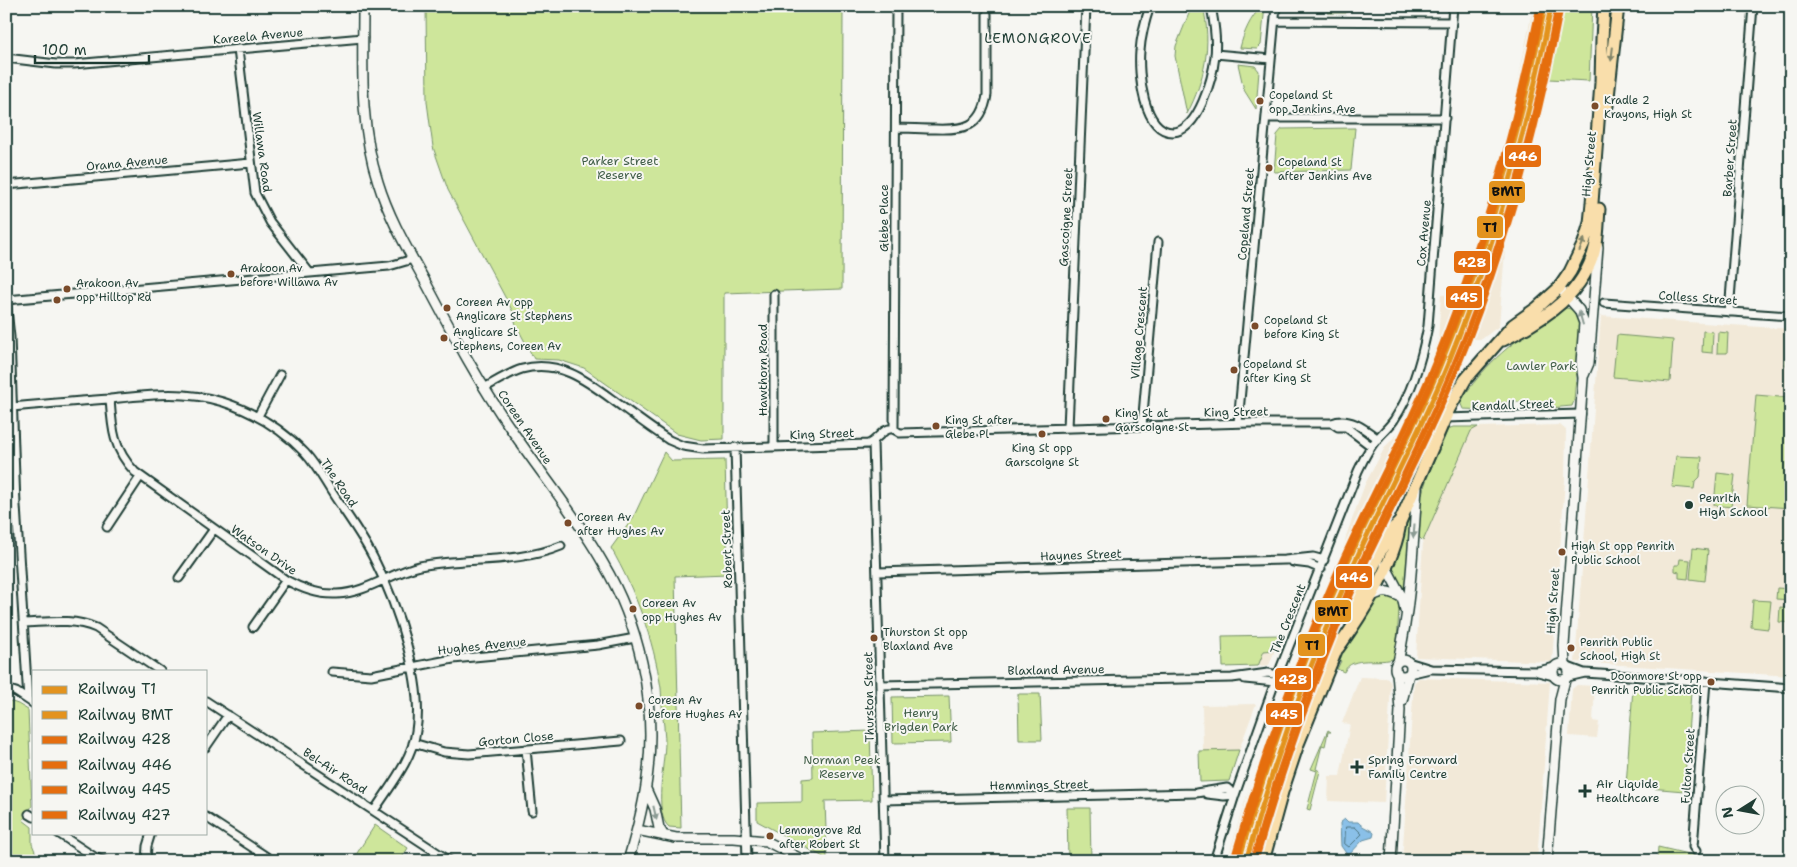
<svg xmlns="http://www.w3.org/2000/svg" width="1797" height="867" font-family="'Shantell Sans',sans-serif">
	<rect width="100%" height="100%" fill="#f6f6f2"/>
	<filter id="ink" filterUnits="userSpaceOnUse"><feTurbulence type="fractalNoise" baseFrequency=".02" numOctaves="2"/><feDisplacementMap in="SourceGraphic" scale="10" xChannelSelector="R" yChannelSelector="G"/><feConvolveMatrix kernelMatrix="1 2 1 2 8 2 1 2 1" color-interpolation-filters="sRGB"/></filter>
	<g filter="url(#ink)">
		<!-- built -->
		<path fill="#f2e9d8" d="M1533,6H1564L1549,79L1507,226L1499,326L1482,339H1467L1401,494L1351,596H1354L1327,652L1295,732L1273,798L1256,861H1227L1244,804L1286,687L1345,542L1346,536L1365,484L1385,447L1402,429L1438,341L1441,295L1458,294L1489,200L1511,118Z
			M1601,316L1791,329V676L1575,662Z
			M1560,425L1566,430L1565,480L1552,662L1416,657L1423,541L1471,431L1478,427Z
			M1264,650H1275L1269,665L1258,666Z
			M1360,677L1386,678L1389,680L1391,684L1384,803L1328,801L1329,776H1340L1350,724L1342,723Z
			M1419,678L1550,682L1537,861H1402L1414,683Z
			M1577,685L1595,686L1593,721L1599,722L1597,738L1569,736L1572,689Z
			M1256,704L1239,750L1203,751L1202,705Z"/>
		<!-- green -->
		<path fill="#cee69b" stroke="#769268" d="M426,6H843L842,289L724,293V439L701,440L677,434L584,368L559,360L534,359L516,325L513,312L448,190L433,147L427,102Z
			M1192,6H1203C1212,45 1205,79 1187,114L1175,56L1176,46Z
			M1262,6H1265L1261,45L1257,49L1240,48C1244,32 1250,18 1262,6Z
			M1328,6H1347L1346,13H1328Z
			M1564,6H1592L1589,81L1549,79Z
			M1238,64L1255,66L1259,71L1256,109L1244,90Z
			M1355,128L1351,170L1274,172L1277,135L1282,129Z
			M1566,308C1577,309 1579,318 1580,327L1574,401L1572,406L1550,408L1540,401L1496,403L1486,410L1463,409L1460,402C1483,367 1507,345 1543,323C1551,318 1558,312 1566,308Z
			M1703,331L1713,332L1712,353L1702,352Z
			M1718,332L1728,333L1727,353H1717Z
			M1787,333H1791V365H1785Z
			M1617,335L1673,340L1670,382L1613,377Z
			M1756,395L1791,398V508L1747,505Z
			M1453,427H1478L1471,431L1423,541L1419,537L1418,506L1427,478L1448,429Z
			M664,452L672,461L725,460L728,574L675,576L681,828L669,827C653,814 665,762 665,742C665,736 664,732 664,726C662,714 662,701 661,688C653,638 636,592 611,548L633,518Z
			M1676,456L1702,457L1700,477L1695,482L1694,489L1672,487Z
			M1717,473L1735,475L1731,507L1714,505Z
			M1410,516L1405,592L1403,593L1388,566Z
			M1693,548L1708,550L1705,581L1690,579Z
			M1680,559L1690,560L1688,579L1679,578V572L1675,571V565H1679Z
			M1777,588L1791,589V600L1776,599Z
			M1383,595L1393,597L1398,603L1399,608L1396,658C1379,665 1352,654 1344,672L1337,669L1341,661L1337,659C1344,645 1370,600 1383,595Z
			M1753,600L1771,601L1768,629L1751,627Z
			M1780,607L1791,608V623L1779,622Z
			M1282,635L1275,650L1264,651L1258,666L1223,667L1222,636Z
			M1633,688L1691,692L1684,791L1626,786Z
			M1018,694H1040L1042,740H1019Z
			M949,696L951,742L893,743L892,697Z
			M6,700L18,704L28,710L32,806L23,820L32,827V844L39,861H6Z
			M1328,730L1331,732H1328L1325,746L1322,745L1316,769L1320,771L1310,810L1307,809L1317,771L1311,769Z
			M870,731L872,800L825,801L827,859L757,821V803L802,802V779L813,778L812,733Z
			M1239,750L1229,781L1200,782L1199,751Z
			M1067,808H1090L1091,861H1068Z
			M375,825L408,848L400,861H352Z
			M1658,847L1718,861H1657Z"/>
		<!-- water -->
		<path fill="#8ac0e8" stroke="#5f8ca0" d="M1345,819L1348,822H1358C1363,828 1369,828 1374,833L1373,837L1363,840L1348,856L1341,846L1340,823Z"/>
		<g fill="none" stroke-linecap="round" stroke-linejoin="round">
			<!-- shore -->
			<path stroke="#4a717c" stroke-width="1" d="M1346,827H1355L1362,834L1349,847L1345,844Z"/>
			<!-- minor casing -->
			<g stroke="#1f3d34" stroke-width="11">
				<path id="minor" d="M1150,6C1145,21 1141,36 1140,51C1138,73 1143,132 1173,132C1199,131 1213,76 1215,56C1217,39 1214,22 1211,6
					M1275,21L1452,22
					M238,49L255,193L270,222L309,272
					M1215,54L1271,59
					M6,58L56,64H74L363,38
					M1266,118H1445
					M896,128C909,128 922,129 935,129C963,130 982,128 987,95V14
					M6,185L251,163
					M6,300L389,266L413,259
					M6,300L10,337L16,505L28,700
					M1604,303L1791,316
					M1729,312L1753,6
					M484,388C497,381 509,373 522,369C558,359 586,380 613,400C632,414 650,428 669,440L683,446L703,449L868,444C877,441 883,427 893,429C896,430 898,432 900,433L1249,423H1332C1349,416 1365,429 1378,439
					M110,399C112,428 113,449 135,472L286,580C302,589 318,595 337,594C367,593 392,572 420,566C467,557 517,564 561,546
					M12,407C45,404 78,401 110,399C148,395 185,390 223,402C254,412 282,429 305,453C317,466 325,482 335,497C349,518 364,538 375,561C397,604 424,683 416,731C412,760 390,786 374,811
					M258,416L280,375
					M1445,418L1581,414
					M1238,423L1276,6
					M1332,423L1338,427H1346L1371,446
					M1142,426L1158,242
					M1068,428L1086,6
					M894,429L896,6
					M873,442L885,861
					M735,447L747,861
					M774,447V294
					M107,527L140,477
					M1293,562L1309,564L1321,569
					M877,572L1285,560L1313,557L1324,560
					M179,578L214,529
					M24,623C49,622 73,618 96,628L160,671
					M253,627L286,580
					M1408,662L1431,669L1538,671L1555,667
					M1568,667L1584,673
					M332,672L371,675L453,659L598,645L635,638
					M1538,672L1554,676
					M1409,674L1430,669
					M1568,677L1585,673L1614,675L1791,688
					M1245,679L1275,682
					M880,685L1232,678L1268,673L1278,675
					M6,689L16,692L34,704
					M206,701L450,861
					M413,743L444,752L469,754L621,741
					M206,747L228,715
					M526,749L532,811
					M1207,794L1224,796L1235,795
					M883,800L1196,793L1227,788L1235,795
					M29,814L34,817
					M206,817L273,861
					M58,833L96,858L104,861
					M1696,851L1693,847L1706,681
					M146,861L147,846L151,833
					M1214,861L1235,795L1275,682L1358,471C1362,463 1366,454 1371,447C1377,437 1387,430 1394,420C1412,393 1422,358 1428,326L1453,6"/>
			</g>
			<!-- tertiary casing -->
			<g stroke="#1f3d34" stroke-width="12">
				<path id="tertiary" d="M363,6C363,65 359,125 378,182C389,218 408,250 426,283C453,334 480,385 513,432C543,476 577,517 603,563C639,624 656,699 648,770C645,801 637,831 628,861
					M1564,293L1579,310L1584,323L1581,363L1583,378L1564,646L1565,665
					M1584,375L1589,363L1598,247
					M1553 672a8 8 0 1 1 16 0a8 8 0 1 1-16 0Z
					M646,789L655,809L659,828L664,836
					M637,830L676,838H734L766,841L805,861
					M1547,861L1560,699L1565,680"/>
			</g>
			<!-- secondary casing -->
			<g stroke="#1f3d34" stroke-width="12">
				<path id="secondary" d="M1385,565L1402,597L1405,610
					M1370,597C1384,590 1387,590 1401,597
					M1395 668a8 8 0 1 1 16 0a8 8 0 1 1-16 0Z
					M1398,662C1411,605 1413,546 1417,488
					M1402,701L1409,674
					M1391,861L1400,710L1397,672"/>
			</g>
			<!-- trunk casing -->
			<g stroke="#1f3d34" stroke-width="15">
				<path id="trunk" d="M1607,106L1618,6
					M1503,340C1545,319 1586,293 1596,244C1598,233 1598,221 1599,209
					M1349,619L1390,531L1400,522
					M1338,648C1361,616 1396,561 1400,522L1449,409L1465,380L1513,325L1537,308L1559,288L1570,272L1584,243L1590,223L1592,203L1601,83L1602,39L1604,6
					M1263,861L1282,792L1298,744L1340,641"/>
			</g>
			<!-- minor -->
			<use href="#minor" stroke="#f6f6f2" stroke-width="7"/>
			<!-- tertiary -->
			<use href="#tertiary" stroke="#f6f6f2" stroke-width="9"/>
			<!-- secondary -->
			<use href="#secondary" stroke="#f6f6f2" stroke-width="9"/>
			<!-- trunk -->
			<use href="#trunk" stroke="#f9deab" stroke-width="11"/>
			<!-- rail-1 casing -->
			<g stroke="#f6f6f2" stroke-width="9">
				<path id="rail-1" d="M1239,861C1266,765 1298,672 1339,581C1371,509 1410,439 1440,366C1488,250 1521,129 1545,6"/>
			</g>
			<!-- rail-2 casing -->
			<g stroke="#f6f6f2" stroke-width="9">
				<path id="rail-2" d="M1246,861C1272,767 1305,675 1344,586C1376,512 1416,441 1447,366C1494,250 1527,130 1551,7"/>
			</g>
			<!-- rail-3 casing -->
			<g stroke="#f6f6f2" stroke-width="9">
				<path id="rail-3" d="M1233,859C1260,764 1293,671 1333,580C1365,506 1405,436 1435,361C1482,246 1515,128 1539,6"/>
			</g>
			<!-- rail-4 casing -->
			<g stroke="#f6f6f2" stroke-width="9">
				<path id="rail-4" d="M1252,861C1278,767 1311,675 1350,586C1383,514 1421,444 1451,371C1500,255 1533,132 1557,8"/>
			</g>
			<!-- rail-5 casing -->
			<g stroke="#f6f6f2" stroke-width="9">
				<path id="rail-5" d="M1237,859C1265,763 1298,668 1339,576C1372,504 1411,434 1440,361C1486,246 1519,128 1543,6"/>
			</g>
			<!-- rail-6 casing -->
			<g stroke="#f6f6f2" stroke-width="9">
				<path id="rail-6" d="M1256,861C1283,767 1316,675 1355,586C1388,514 1426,445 1456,372C1505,255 1537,132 1561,8"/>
			</g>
			<!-- rail-1 -->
			<use href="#rail-1" stroke="#e3931e" stroke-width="5"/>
			<!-- rail-2 -->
			<use href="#rail-2" stroke="#e3931e" stroke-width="5"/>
			<!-- rail-3 -->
			<use href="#rail-3" stroke="#e56e0f" stroke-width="5"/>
			<!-- rail-4 -->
			<use href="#rail-4" stroke="#e56e0f" stroke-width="5"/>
			<!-- rail-5 -->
			<use href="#rail-5" stroke="#e56e0f" stroke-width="5"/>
			<!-- rail-6 -->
			<use href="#rail-6" stroke="#e56e0f" stroke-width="5"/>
		</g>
		<!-- one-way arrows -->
		<defs><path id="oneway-solid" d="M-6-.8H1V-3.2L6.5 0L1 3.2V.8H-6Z" transform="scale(1.25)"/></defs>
		<g fill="#81856a">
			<use href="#oneway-solid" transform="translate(1612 54) rotate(97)"/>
			<use href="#oneway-solid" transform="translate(1582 245) rotate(-68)"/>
		</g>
		<g fill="#8a9a93">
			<use href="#oneway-solid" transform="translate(1581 318) rotate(-106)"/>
			<use href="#oneway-solid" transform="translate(1414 531) rotate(94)"/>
			<use href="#oneway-solid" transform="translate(655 813) rotate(77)"/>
		</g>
	</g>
	<!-- markers -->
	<g fill="#7a4b2a" stroke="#f6f6f2" stroke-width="2">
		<circle cx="1260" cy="101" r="4.5"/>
		<circle cx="1595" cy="106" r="4.5"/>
		<circle cx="1269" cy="168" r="4.5"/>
		<circle cx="231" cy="274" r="4.5"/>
		<circle cx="67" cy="289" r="4.5"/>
		<circle cx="57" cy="300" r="4.5"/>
		<circle cx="447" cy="308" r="4.5"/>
		<circle cx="1255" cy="326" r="4.5"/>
		<circle cx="444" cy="338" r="4.5"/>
		<circle cx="1234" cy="370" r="4.5"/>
		<circle cx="1106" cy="419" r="4.5"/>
		<circle cx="936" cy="426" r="4.5"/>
		<circle cx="1042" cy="434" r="4.5"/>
		<circle cx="568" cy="523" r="4.5"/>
		<circle cx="1562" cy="552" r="4.5"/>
		<circle cx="633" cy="609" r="4.5"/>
		<circle cx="874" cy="638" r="4.5"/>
		<circle cx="1571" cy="648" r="4.5"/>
		<circle cx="1711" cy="682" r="4.5"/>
		<circle cx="639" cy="706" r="4.5"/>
		<circle cx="770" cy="836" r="4.5"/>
	</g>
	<g fill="#1f3d34" stroke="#f6f6f2" stroke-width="2">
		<circle cx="1689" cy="505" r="5"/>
		<path d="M1354.5 759.5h5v5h5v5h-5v5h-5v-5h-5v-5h5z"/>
		<path d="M1582.5 783.5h5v5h5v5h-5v5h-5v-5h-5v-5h5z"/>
	</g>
	<g text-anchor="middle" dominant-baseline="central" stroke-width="4" stroke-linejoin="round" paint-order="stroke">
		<!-- bus labels -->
		<g font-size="11" fill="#1f3d34" stroke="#f6f6f2" text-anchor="start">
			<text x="1269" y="95">Copeland St<tspan x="1269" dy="14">opp Jenkins Ave</tspan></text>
			<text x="1604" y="100">Kradle 2<tspan x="1604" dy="14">Krayons, High St</tspan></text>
			<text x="1278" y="162">Copeland St<tspan x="1278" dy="14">after Jenkins Ave</tspan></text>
			<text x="240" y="268">Arakoon Av<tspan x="240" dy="14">before Willawa Av</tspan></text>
			<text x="76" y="283">Arakoon Av<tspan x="76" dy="14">opp Hilltop Rd</tspan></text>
			<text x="456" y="302">Coreen Av opp<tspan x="456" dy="14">Anglicare St Stephens</tspan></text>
			<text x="1264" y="320">Copeland St<tspan x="1264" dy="14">before King St</tspan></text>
			<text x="453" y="332">Anglicare St<tspan x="453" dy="14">Stephens, Coreen Av</tspan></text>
			<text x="1243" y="364">Copeland St<tspan x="1243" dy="14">after King St</tspan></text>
			<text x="1115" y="413">King St at<tspan x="1115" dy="14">Garscoigne St</tspan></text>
			<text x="945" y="420">King St after<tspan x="945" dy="14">Glebe Pl</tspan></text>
			<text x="1042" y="448" text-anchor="middle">King St opp<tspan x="1042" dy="14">Garscoigne St</tspan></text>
			<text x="577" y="517">Coreen Av<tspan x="577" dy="14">after Hughes Av</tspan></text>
			<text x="1571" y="546">High St opp Penrith<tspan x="1571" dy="14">Public School</tspan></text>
			<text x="642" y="603">Coreen Av<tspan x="642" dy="14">opp Hughes Av</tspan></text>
			<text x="883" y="632">Thurston St opp<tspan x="883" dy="14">Blaxland Ave</tspan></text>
			<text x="1580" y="642">Penrith Public<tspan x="1580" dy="14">School, High St</tspan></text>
			<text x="1702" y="676" text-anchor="end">Doonmore St opp<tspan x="1702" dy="14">Penrith Public School</tspan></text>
			<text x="648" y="700">Coreen Av<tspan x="648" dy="14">before Hughes Av</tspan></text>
			<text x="779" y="830">Lemongrove Rd<tspan x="779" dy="14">after Robert St</tspan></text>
		</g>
		<!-- street labels -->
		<g font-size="12" fill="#1f3d34" stroke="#f6f6f2">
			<text transform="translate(258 36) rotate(-5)">Kareela Avenue</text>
			<text transform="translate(262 152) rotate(82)">Willawa Road</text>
			<text transform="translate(1730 158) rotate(-86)">Barber Street</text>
			<text transform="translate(127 163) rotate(-5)">Orana Avenue</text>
			<text transform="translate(1589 164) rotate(-85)">High Street</text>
			<text transform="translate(1246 214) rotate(-85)">Copeland Street</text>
			<text transform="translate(1066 217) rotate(-87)">Gascoigne Street</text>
			<text transform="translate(884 218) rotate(-90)">Glebe Place</text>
			<text transform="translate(1424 233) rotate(-85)">Cox Avenue</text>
			<text transform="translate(1698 298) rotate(4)">Colless Street</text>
			<text transform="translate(1139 333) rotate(-85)">Village Crescent</text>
			<text transform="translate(763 370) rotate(-90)">Hawthorn Road</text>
			<text transform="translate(1513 405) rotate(-2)">Kendall Street</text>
			<text transform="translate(1236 412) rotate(-1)">King Street</text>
			<text transform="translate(525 427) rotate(56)">Coreen Avenue</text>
			<text transform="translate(822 434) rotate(-2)">King Street</text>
			<text transform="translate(339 483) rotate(56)">The Road</text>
			<text transform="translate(727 549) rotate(-92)">Robert Street</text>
			<text transform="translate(264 550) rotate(35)">Watson Drive</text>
			<text transform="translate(1081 555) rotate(-2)">Haynes Street</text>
			<text transform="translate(1553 601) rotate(-86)">High Street</text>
			<text transform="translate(1288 619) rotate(-68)">The Crescent</text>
			<text transform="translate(482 646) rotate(-6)">Hughes Avenue</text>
			<text transform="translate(1056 670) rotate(-1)">Blaxland Avenue</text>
			<text transform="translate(869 697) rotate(-91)">Thurston Street</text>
			<text transform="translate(516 739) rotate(-5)">Gorton Close</text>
			<text transform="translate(1688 766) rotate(-86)">Fulton Street</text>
			<text transform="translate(335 771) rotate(33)">Bel-Air Road</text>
			<text transform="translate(1039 785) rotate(-1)">Hemmings Street</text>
		</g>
		<!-- park labels -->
		<g font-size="12" fill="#425f49" stroke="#f6f6f2">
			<text x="620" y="161">Parker Street<tspan x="620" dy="14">Reserve</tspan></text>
			<text x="1541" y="366">Lawler Park</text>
			<text x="921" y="713">Henry<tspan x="921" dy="14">Brigden Park</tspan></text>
			<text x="842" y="760">Norman Peek<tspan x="842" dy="14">Reserve</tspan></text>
		</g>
		<!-- poi labels -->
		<g font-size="12" fill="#1f3d34" stroke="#f6f6f2" text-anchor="start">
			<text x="1699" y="498">Penrith<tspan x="1699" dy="14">High School</tspan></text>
			<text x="1368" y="760">Spring Forward<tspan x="1368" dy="14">Family Centre</tspan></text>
			<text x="1596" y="784">Air Liquide<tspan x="1596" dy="14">Healthcare</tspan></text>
		</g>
		<!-- neighbourhood labels -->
		<g font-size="14" letter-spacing="1" fill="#1f3d34" stroke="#f6f6f2">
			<text x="1038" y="38">LEMONGROVE</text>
		</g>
	</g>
	<g stroke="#f6f6f2" stroke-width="2">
		<rect x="1504" y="144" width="38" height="24" rx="5" fill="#e56e0f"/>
		<rect x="1488" y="180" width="38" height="24" rx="5" fill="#e3931e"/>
		<rect x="1476" y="215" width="28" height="24" rx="5" fill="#e3931e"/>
		<rect x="1453" y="250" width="38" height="24" rx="5" fill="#e56e0f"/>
		<rect x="1445" y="285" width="38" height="24" rx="5" fill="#e56e0f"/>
		<rect x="1335" y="565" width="38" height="24" rx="5" fill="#e56e0f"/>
		<rect x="1314" y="599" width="38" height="24" rx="5" fill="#e3931e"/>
		<rect x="1297" y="633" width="29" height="24" rx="5" fill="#e3931e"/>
		<rect x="1274" y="667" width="38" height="24" rx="5" fill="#e56e0f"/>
		<rect x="1265" y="702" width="38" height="24" rx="5" fill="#e56e0f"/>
	</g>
	<g font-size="14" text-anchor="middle" font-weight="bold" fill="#fff">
		<text x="1523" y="161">446</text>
		<text x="1472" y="267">428</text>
		<text x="1464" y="302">445</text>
		<text x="1354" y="582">446</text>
		<text x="1293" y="684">428</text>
		<text x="1284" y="719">445</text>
	</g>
	<g font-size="14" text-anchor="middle" font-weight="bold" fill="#111">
		<text x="1507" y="196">BMT</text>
		<text x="1490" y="232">T1</text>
		<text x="1333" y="616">BMT</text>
		<text x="1312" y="650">T1</text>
	</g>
	<!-- margin -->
	<rect width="1797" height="867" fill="none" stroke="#f6f6f2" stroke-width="25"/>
	<rect x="12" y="12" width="1772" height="842" fill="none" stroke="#1f3d34" stroke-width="2" filter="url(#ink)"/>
	<!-- legend -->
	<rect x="32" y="670" width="175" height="165" fill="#f6f6f2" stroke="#a0aca6"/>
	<rect x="42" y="686" width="25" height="8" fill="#e3931e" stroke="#a0aca6"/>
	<text x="78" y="694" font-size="15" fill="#1f3d34">Railway T1</text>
	<rect x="42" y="711" width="25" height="8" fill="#e3931e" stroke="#a0aca6"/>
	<text x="78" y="720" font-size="15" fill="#1f3d34">Railway BMT</text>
	<rect x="42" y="736" width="25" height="8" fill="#e56e0f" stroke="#a0aca6"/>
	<text x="78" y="744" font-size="15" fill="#1f3d34">Railway 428</text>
	<rect x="42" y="761" width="25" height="8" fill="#e56e0f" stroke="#a0aca6"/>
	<text x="78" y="770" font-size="15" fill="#1f3d34">Railway 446</text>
	<rect x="42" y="786" width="25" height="8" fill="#e56e0f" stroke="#a0aca6"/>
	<text x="78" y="794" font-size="15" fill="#1f3d34">Railway 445</text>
	<rect x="42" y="811" width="25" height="8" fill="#e56e0f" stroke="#a0aca6"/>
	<text x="78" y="820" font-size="15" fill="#1f3d34">Railway 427</text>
	<!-- north arrow -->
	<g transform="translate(1740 810) rotate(259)"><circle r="24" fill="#f6f6f2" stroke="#a0aca6"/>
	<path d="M0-4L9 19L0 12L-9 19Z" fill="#1f3d34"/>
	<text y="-8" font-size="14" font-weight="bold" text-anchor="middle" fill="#1f3d34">N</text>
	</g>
	<!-- scale -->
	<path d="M35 55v8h114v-8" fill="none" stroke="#1f3d34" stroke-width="2.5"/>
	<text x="42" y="55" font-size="15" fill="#1f3d34" stroke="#f6f6f2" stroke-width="4" paint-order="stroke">100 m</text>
</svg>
